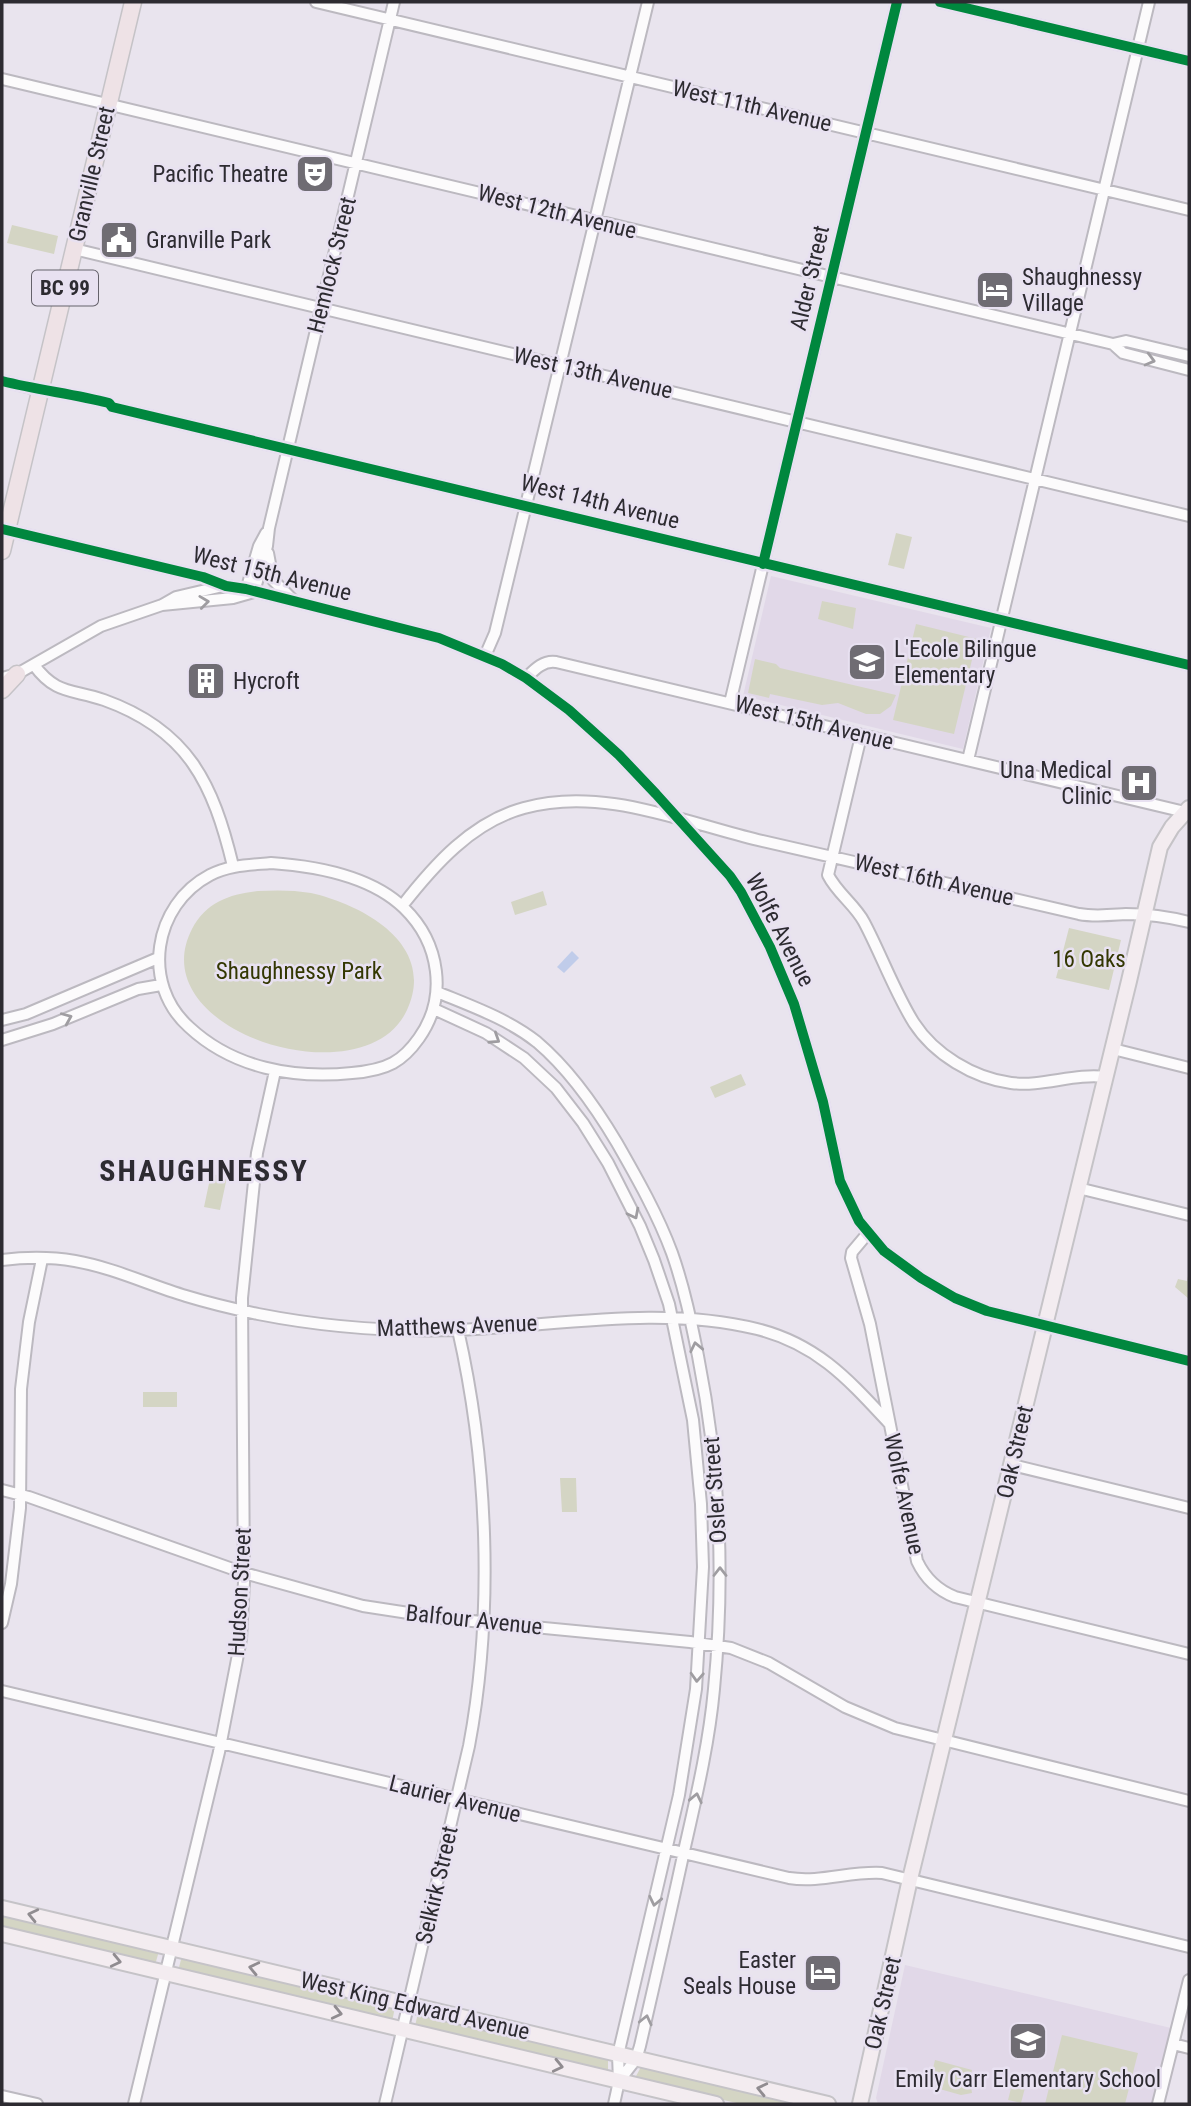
<svg xmlns="http://www.w3.org/2000/svg" width="1191" height="2106" font-family="'Roboto Condensed',sans-serif">
	<rect width="100%" height="100%" fill="#e9e4ee"/>
	<!-- education -->
	<path fill="#e1d8e8" d="M771,576L991,628L963,749L743,696Z
		M905,1965L1171,2028L1153,2104H878L876,2098Z"/>
	<!-- green -->
	<path fill="#d4d5c4" d="M12,225L58,236L54,254L7,243Z
		M896,533L912,537L904,569L888,565Z
		M822,601L856,608L853,629L818,619Z
		M916,624L977,639L954,734L893,720Z
		M755,659L776,664L780,668L896,695L891,706L880,714H866L838,703L822,705L770,694L769,698L748,693Z
		M258,891C276,890 294,890 311,893C364,905 437,945 407,1010C366,1101 139,1032 192,929C206,902 230,894 258,891Z
		M543,891L547,905L515,915L511,902Z
		M1069,928L1121,940L1109,990L1056,978Z
		M741,1074L746,1085L715,1098L710,1087Z
		M211,1174L227,1177L220,1210L204,1207Z
		M1189,1271V1299L1175,1287L1178,1279L1187,1281Z
		M143,1392H177V1407H143Z
		M560,1478H576L577,1512H562Z
		M2,1913L159,1951L155,1965L2,1929Z
		M182,1956L395,2007L392,2022L178,1971Z
		M418,2013L608,2057V2073L415,2026Z
		M1062,2035L1138,2053L1125,2104H1045Z
		M935,2060L972,2070L970,2080L972,2093L961,2095L936,2088L932,2073Z
		M642,2065L806,2104H741L640,2081L635,2078Z
		M1013,2080L1026,2084L1021,2103L1008,2100Z"/>
	<!-- water -->
	<path fill="#c0ccea" d="M572,951L579,958L564,973L557,967Z"/>
	<g fill="none" stroke-linecap="round" stroke-linejoin="round">
		<!-- minor casing -->
		<g stroke="#bcb9c0" stroke-width="14">
			<path id="minor" d="M316,2L1189,210
				M940,2L1189,61
				M2,79L1113,344L1126,341L1189,356
				M74,249L1189,516
				M1113,344L1123,353L1189,370
				M2,381L40,390
				M112,407L1189,665
				M2,529L203,577L226,586L246,589L439,638L502,664L526,678L569,710L619,755L656,794L730,876L741,892L770,947L794,1004L823,1102L840,1181L859,1221L884,1251L921,1278L955,1298L987,1311L1189,1361
				M268,553L273,580L294,601
				M254,592L267,546L269,528L394,2
				M245,594L259,546L266,533
				M162,605L233,598L254,592
				M485,656L495,633L648,2
				M34,665C56,695 72,689 104,700C188,730 213,783 233,866
				M2,678L17,674L101,626L162,605L176,597L223,586
				M526,678C534,670 543,660 556,662L1189,813
				M730,703L897,2
				M861,736L828,875C837,893 855,905 864,922C881,954 895,993 914,1023C934,1054 973,1078 1011,1083C1043,1087 1074,1073 1106,1077
				M968,760L1149,2
				M271,863C315,866 371,876 404,908C440,943 448,997 419,1038C412,1048 404,1057 393,1063C382,1069 364,1072 352,1073C293,1079 233,1068 189,1027C141,984 153,905 210,875C229,865 250,865 271,863Z
				M402,906C434,865 472,822 524,808C601,786 683,822 758,840C865,864 971,890 1079,914C1095,917 1110,915 1126,914C1147,914 1169,917 1189,922
				M437,992C471,1006 508,1019 537,1042C570,1070 595,1106 617,1143C637,1178 658,1215 672,1253C684,1287 691,1321 698,1356C720,1466 725,1577 714,1689C709,1744 696,1798 684,1851C670,1916 655,1981 640,2046L636,2059L619,2081
				M434,1009L486,1033L524,1058L556,1088L583,1123L608,1163L640,1226L654,1260L669,1304L693,1420L701,1504L703,1567L696,1689L679,1795L618,2055L619,2081L614,2104
				M2,1020L26,1014L158,958
				M2,1040L53,1024L138,989L161,985
				M1113,1049L1189,1068
				M1078,1188L1189,1215
				M868,1233L852,1252L851,1258L870,1324L917,1561C925,1578 937,1590 955,1597L1189,1654
				M2,1260C26,1257 52,1257 75,1261C114,1268 149,1285 186,1296C209,1303 234,1309 258,1314C324,1327 390,1332 457,1330C556,1326 660,1305 757,1329C817,1344 848,1379 888,1422
				M1012,1465L1189,1508
				M2,1490L29,1497L244,1573L363,1606L441,1618L690,1642L731,1648L769,1663L845,1707L895,1728L1189,1801
				M2,1623L11,1584L20,1508L21,1389L29,1322L42,1259
				M2,1691L789,1878C821,1883 850,1871 882,1873L1189,1947
				M1173,2044L1189,2048
				M2,2096L37,2104
				M134,2104L219,1752L241,1639L244,1582L242,1298L257,1153L275,1071
				M385,2104L469,1746C494,1613 488,1462 458,1330
				M1158,2104L1189,1980"/>
		</g>
		<!-- major casing -->
		<g stroke="#c5c3c7" stroke-width="18">
			<path id="major" d="M2,1908L828,2104
				M2,1934L716,2104
				M860,2104L910,1879L1129,981L1160,847L1172,827L1189,808"/>
		</g>
		<!-- highway casing -->
		<g stroke="#c5c3c7" stroke-width="19">
			<path id="highway" d="M2,551L133,2
				M2,690L17,674"/>
		</g>
		<!-- minor -->
		<use href="#minor" stroke="#fcfbfc" stroke-width="10"/>
		<!-- major -->
		<use href="#major" stroke="#f3ecf0" stroke-width="14"/>
		<!-- highway -->
		<use href="#highway" stroke="#eee2e6" stroke-width="16"/>
		<!-- cycleway casing -->
		<g stroke="#e8e1f1" stroke-width="15">
			<path id="cycleway" d="M940,2L1189,61
				M2,381C38,390 73,394 109,403L112,407L1189,665
				M2,529L203,577L226,586L246,589L439,638L502,664L526,678L569,710L619,755L656,794L730,876L741,892L770,947L794,1004L823,1102L840,1181L859,1221L884,1251L921,1278L955,1298L987,1311L1189,1361
				M763,564L897,2"/>
		</g>
		<!-- cycleway -->
		<use href="#cycleway" stroke="#00873e" stroke-width="10"/>
	</g>
	<!-- one-way arrows -->
	<defs><path id="oneway-chevron" d="M-2-3.5L2.5 0L-2 3.5" fill="none" stroke-width="1.6" stroke-linecap="round" stroke-linejoin="round" transform="scale(1.75)"/></defs>
	<g stroke="#9f9da1">
		<use href="#oneway-chevron" transform="translate(1150 360) rotate(15)"/>
		<use href="#oneway-chevron" transform="translate(204 602) rotate(-7)"/>
		<use href="#oneway-chevron" transform="translate(67 1018) rotate(-23)"/>
		<use href="#oneway-chevron" transform="translate(495 1039) rotate(33)"/>
		<use href="#oneway-chevron" transform="translate(634 1214) rotate(63)"/>
		<use href="#oneway-chevron" transform="translate(696 1347) rotate(-102)"/>
		<use href="#oneway-chevron" transform="translate(720 1572) rotate(-90)"/>
		<use href="#oneway-chevron" transform="translate(697 1677) rotate(93)"/>
		<use href="#oneway-chevron" transform="translate(696 1798) rotate(-78)"/>
		<use href="#oneway-chevron" transform="translate(655 1901) rotate(102)"/>
		<use href="#oneway-chevron" transform="translate(646 2020) rotate(-77)"/>
	</g>
	<g stroke="#908c90">
		<use href="#oneway-chevron" transform="translate(33 1915) rotate(-167)"/>
		<use href="#oneway-chevron" transform="translate(116 1961) rotate(13)"/>
		<use href="#oneway-chevron" transform="translate(254 1968) rotate(-167)"/>
		<use href="#oneway-chevron" transform="translate(337 2013) rotate(13)"/>
		<use href="#oneway-chevron" transform="translate(558 2066) rotate(13)"/>
		<use href="#oneway-chevron" transform="translate(762 2089) rotate(-167)"/>
	</g>
	<!-- icons -->
	<defs>
		<g id="theatre-square" transform="scale(2.0125)"><rect x="-9" y="-9" width="18" height="18" rx="4" fill="#6f6c73" stroke="#e8e1f1"/><path d="M-5-5.5Q0-4 5-5.5V0Q5 5 0 6Q-5 5-5 0ZM-3.3-2.5H-1v1.5H-3.3ZM1-2.5H3.3v1.5H1ZM-2.8 1Q0 5.5 2.8 1Z" fill="#fff"/></g>
		<g id="civic-square" transform="scale(2.0125)"><rect x="-9" y="-9" width="18" height="18" rx="4" fill="#6f6c73" stroke="#e8e1f1"/><path d="M-.6-6.5H3V-4.5H.6V-3L4-1V1h2V6H-6V1h2V-1L-.6-3ZM-1.2 2.5V6h2.4V2.5Z" fill="#fff"/></g>
		<g id="hotel-square" transform="scale(2.0125)"><rect x="-9" y="-9" width="18" height="18" rx="4" fill="#6f6c73" stroke="#e8e1f1"/><path d="M-6-4.5h1.5V1H6V5H4.5V3h-9V5H-6ZM-4 0a1.8 1.8 0 1 1 3.6 0ZM.5 0V-2.5h3Q6-2.5 6 0Z" fill="#fff"/></g>
		<g id="school-square" transform="scale(2.0125)"><rect x="-9" y="-9" width="18" height="18" rx="4" fill="#6f6c73" stroke="#e8e1f1"/><path d="M0-5L7-2L0 1L-7-2ZM-4 1L0 2.5L4 1V4Q0 6-4 4Z" fill="#fff"/></g>
		<g id="building-square" transform="scale(2.0125)"><rect x="-9" y="-9" width="18" height="18" rx="4" fill="#6f6c73" stroke="#e8e1f1"/><path d="M-4-6H4V6H1V3H-1V6H-4ZM-2.5-4.3h1.7v1.8h-1.7ZM.8-4.3h1.7v1.8H.8ZM-2.5-1h1.7V.8h-1.7ZM.8-1h1.7V.8H.8Z" fill="#fff"/></g>
		<g id="hospital-square" transform="scale(2.0125)"><rect x="-9" y="-9" width="18" height="18" rx="4" fill="#6f6c73" stroke="#e8e1f1"/><path d="M-5-5h3v3.5h4V-5h3V5h-3V1.5h-4V5h-3Z" fill="#fff"/></g>
	</defs>
	<g fill-rule="evenodd">
		<use href="#theatre-square" x="315" y="174"/>
		<use href="#civic-square" x="119" y="240"/>
		<use href="#hotel-square" x="995" y="290"/>
		<use href="#school-square" x="867" y="662"/>
		<use href="#building-square" x="206" y="681"/>
		<use href="#hospital-square" x="1139" y="783"/>
		<use href="#hotel-square" x="823" y="1973"/>
		<use href="#school-square" x="1028" y="2041"/>
	</g>
	<g text-anchor="middle" dominant-baseline="central" stroke-width="5" stroke-linejoin="round" paint-order="stroke">
		<!-- shield labels -->
		<rect fill="#e8e1f1" stroke="#65626b" stroke-width="2" x="32" y="270.5" width="66" height="35" rx="5"/>
		<g font-size="21" font-weight="bold" fill="#2d2b31">
			<text x="65" y="288">BC 99</text>
		</g>
		<!-- street labels -->
		<g font-size="23" fill="#2d2b31" stroke="#e8e1f1">
			<text transform="translate(752 106) rotate(13)">West 11th Avenue</text>
			<text transform="translate(92 174) rotate(-77)">Granville Street</text>
			<text transform="translate(557 212) rotate(14)">West 12th Avenue</text>
			<text transform="translate(332 265) rotate(-76)">Hemlock Street</text>
			<text transform="translate(810 278) rotate(-77)">Alder Street</text>
			<text transform="translate(593 373) rotate(13)">West 13th Avenue</text>
			<text transform="translate(600 502) rotate(14)">West 14th Avenue</text>
			<text transform="translate(272 574) rotate(14)">West 15th Avenue</text>
			<text transform="translate(814 723) rotate(14)">West 15th Avenue</text>
			<text transform="translate(934 880) rotate(13)">West 16th Avenue</text>
			<text transform="translate(780 930) rotate(63)">Wolfe Avenue</text>
			<text transform="translate(457 1326) rotate(-2)">Matthews Avenue</text>
			<text transform="translate(1015 1452) rotate(-77)">Oak Street</text>
			<text transform="translate(715 1490) rotate(-94)">Osler Street</text>
			<text transform="translate(904 1494) rotate(78)">Wolfe Avenue</text>
			<text transform="translate(240 1592) rotate(-87)">Hudson Street</text>
			<text transform="translate(474 1620) rotate(6)">Balfour Avenue</text>
			<text transform="translate(455 1799) rotate(14)">Laurier Avenue</text>
			<text transform="translate(437 1885) rotate(-77)">Selkirk Street</text>
			<text transform="translate(883 2003) rotate(-77)">Oak Street</text>
			<text transform="translate(415 2006) rotate(13)">West King Edward Avenue</text>
		</g>
		<!-- poi labels -->
		<g font-size="23" fill="#2d2b31" stroke="#e8e1f1" text-anchor="start">
			<text x="288" y="174" text-anchor="end">Pacific Theatre</text>
			<text x="146" y="240">Granville Park</text>
			<text x="1022" y="277">Shaughnessy<tspan x="1022" dy="26">Village</tspan></text>
			<text x="894" y="649">L'Ecole Bilingue<tspan x="894" dy="26">Elementary</tspan></text>
			<text x="233" y="681">Hycroft</text>
			<text x="1112" y="770" text-anchor="end">Una Medical<tspan x="1112" dy="26">Clinic</tspan></text>
			<text x="796" y="1960" text-anchor="end">Easter<tspan x="796" dy="26">Seals House</tspan></text>
			<text x="1028" y="2079" text-anchor="middle">Emily Carr Elementary School</text>
		</g>
		<!-- park labels -->
		<g font-size="23" fill="#333702" stroke="#e8e1f1">
			<text x="1089" y="959">16 Oaks</text>
			<text x="299" y="971">Shaughnessy Park</text>
		</g>
		<!-- district labels -->
		<g font-size="30" font-weight="bold" letter-spacing="2" fill="#2d2b31" stroke="#e8e1f1">
			<text x="204" y="1170">SHAUGHNESSY</text>
		</g>
	</g>
	<!-- border -->
	<rect width="1191" height="2106" fill="none" stroke="#2d2b31" stroke-width="7"/>
</svg>
